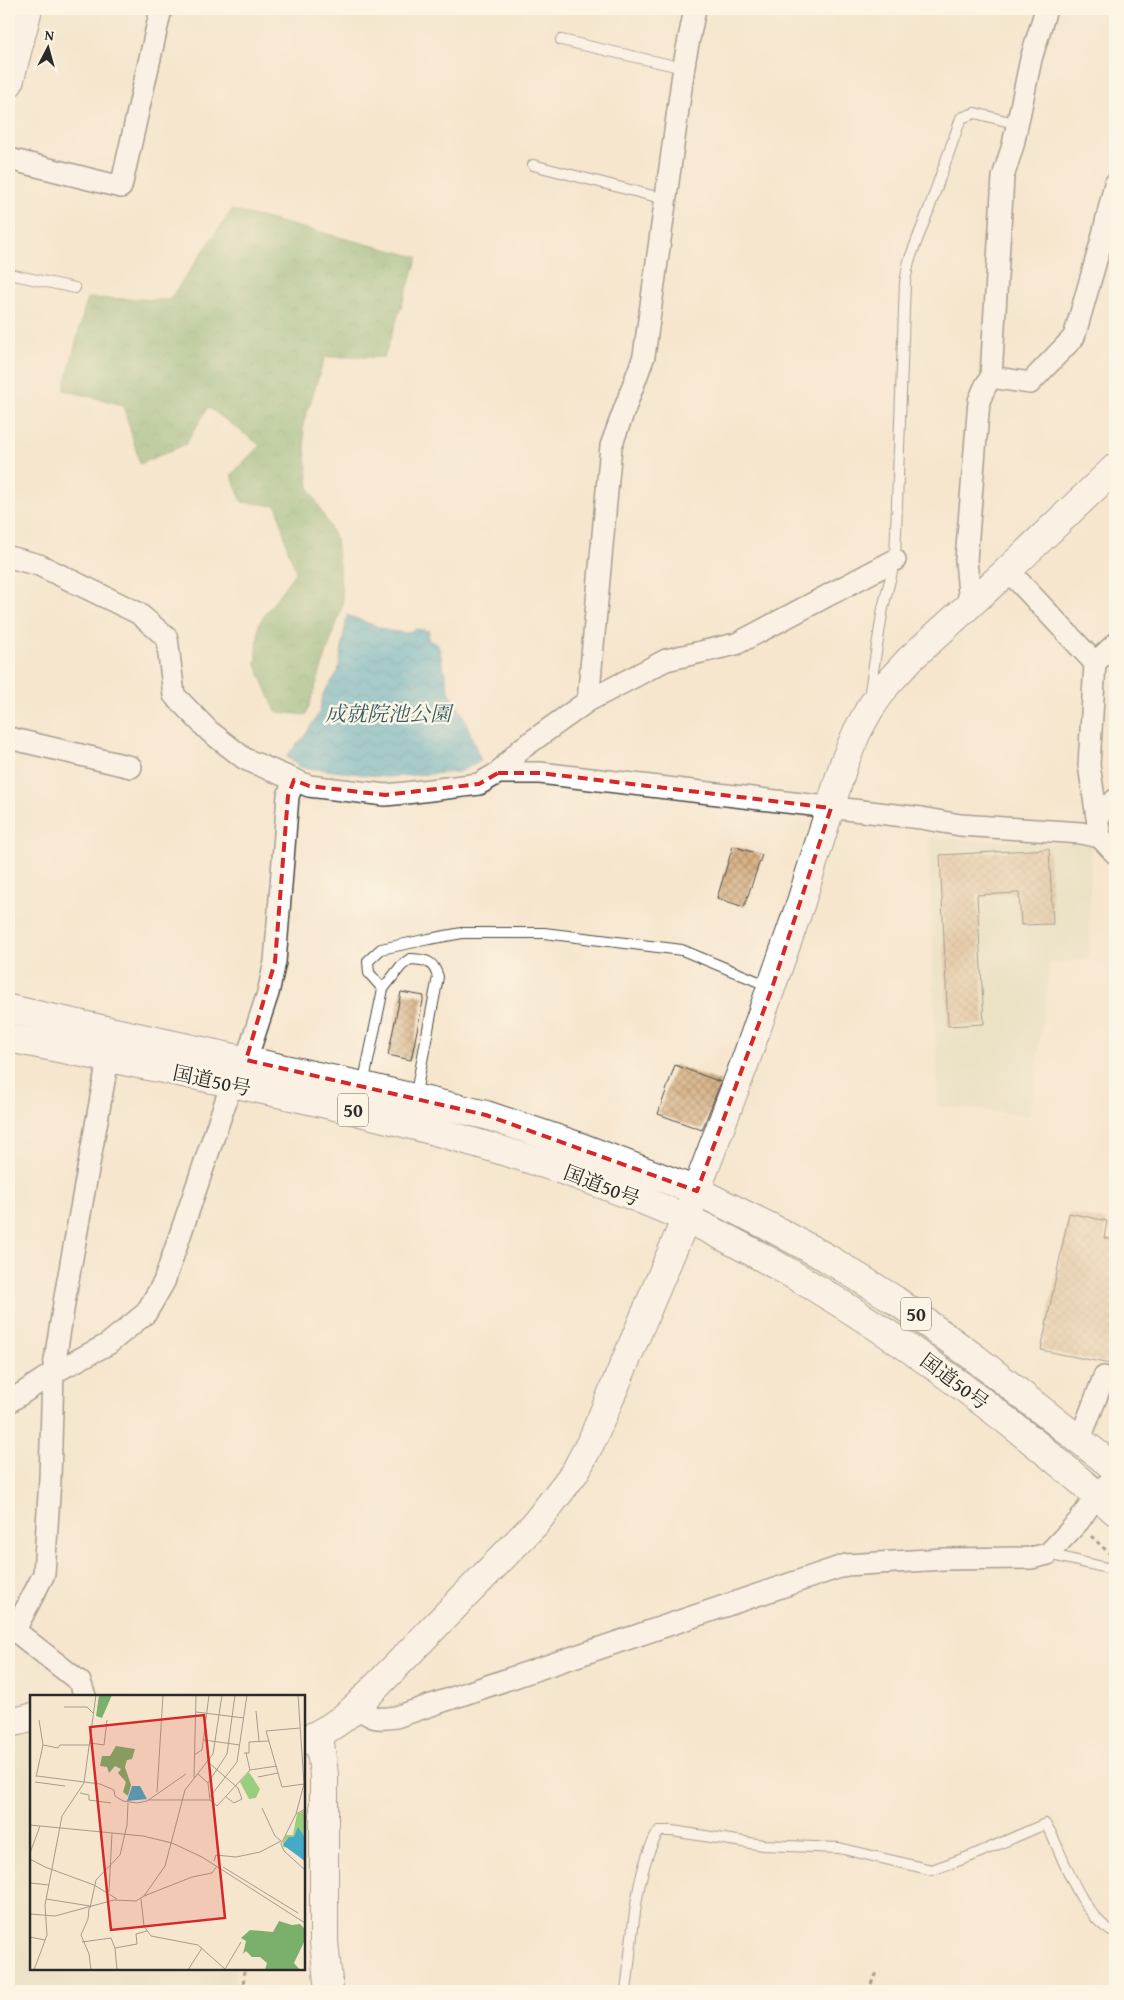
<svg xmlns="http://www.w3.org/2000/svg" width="1124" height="2000" font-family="'Gentium Book Plus','Noto Serif JP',serif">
	<defs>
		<pattern id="forest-crowns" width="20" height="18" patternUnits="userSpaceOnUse" patternTransform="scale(1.25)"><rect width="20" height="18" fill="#7bb06c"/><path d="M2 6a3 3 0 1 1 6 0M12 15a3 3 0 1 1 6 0" fill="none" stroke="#658f59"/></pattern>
		<pattern id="water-waves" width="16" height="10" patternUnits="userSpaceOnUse" patternTransform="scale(1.25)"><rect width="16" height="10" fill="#45aac5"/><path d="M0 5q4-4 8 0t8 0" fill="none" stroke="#3a8ba0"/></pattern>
		<pattern id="building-cross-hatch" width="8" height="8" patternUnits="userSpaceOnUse" patternTransform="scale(1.25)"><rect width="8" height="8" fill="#d6b083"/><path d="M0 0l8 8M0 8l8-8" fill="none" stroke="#ae8f6b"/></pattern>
	</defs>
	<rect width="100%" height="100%" fill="#fcf5e5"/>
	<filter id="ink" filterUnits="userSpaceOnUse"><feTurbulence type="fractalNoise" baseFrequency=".02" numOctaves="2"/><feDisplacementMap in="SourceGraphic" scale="10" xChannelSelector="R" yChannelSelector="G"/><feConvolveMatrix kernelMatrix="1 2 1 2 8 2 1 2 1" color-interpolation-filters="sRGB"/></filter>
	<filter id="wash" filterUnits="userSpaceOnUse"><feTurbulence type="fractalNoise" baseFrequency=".0096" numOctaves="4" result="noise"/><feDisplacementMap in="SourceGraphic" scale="20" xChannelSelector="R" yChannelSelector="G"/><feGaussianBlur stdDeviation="1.12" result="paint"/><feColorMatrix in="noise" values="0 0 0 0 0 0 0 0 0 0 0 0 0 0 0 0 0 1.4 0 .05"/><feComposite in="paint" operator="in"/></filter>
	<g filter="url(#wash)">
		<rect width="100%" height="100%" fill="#f6e6ce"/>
		<!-- built -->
		<path fill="#deddbb" d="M929,838L1091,844L1089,959L1050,964L1030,1115L938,1106Z
			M31,1733V1969H236L235,1991H9V1738Z"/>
		<!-- forest -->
		<path fill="url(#forest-crowns)" stroke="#536e4c" d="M232,210L418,257L384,357H325L303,425L309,488L336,539L343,604L306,715L276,712L256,665L259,623L296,571L288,550L277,506L242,502L231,475L260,445L208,407L186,444L140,464L123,405L64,390L87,298L169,300Z"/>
		<!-- water -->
		<path fill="url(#water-waves)" stroke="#386a78" d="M347,615L389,631L406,633L416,629L429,631L428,640L438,644L449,691L464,717L481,761L459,772L386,777L299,767L286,756L304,737L319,713L323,694L338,672Z"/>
		<g id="blocks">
			<!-- building -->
			<path fill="url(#building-cross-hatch)" d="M733,846L762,855L744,907L717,898Z
				M1049,849L1053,924L1021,925L1019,893L977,895L984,1024L948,1026L940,855Z
				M401,992L424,996L411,1060L388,1055Z
				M675,1065L721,1082L702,1130L658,1114Z
				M1069,1213L1107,1221L1104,1238L1115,1240V1365L1041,1350Z"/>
		</g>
	</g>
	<g filter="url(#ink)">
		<use href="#blocks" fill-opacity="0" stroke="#494743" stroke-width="1"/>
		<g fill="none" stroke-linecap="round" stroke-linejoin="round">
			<!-- lane casing -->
			<g stroke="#494743" stroke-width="12">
				<path id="lane" d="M561,40L684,68
					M533,165L665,199
					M9,274L75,288
					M869,697L883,608L895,560L905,282L909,261L929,209L961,118L975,113L1018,124
					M383,989L401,966L410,959C426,960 433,960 438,977L415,1098
					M363,1085L383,989L369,973L368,961L381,949L429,939L462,933H544L682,950L771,987
					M1048,1554L1115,1570
					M626,1991C632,1946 634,1870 659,1831H672L763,1845L839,1848L932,1870L971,1856L1045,1824L1051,1833C1065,1863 1084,1919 1115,1933"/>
			</g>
			<!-- street casing -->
			<g stroke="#494743" stroke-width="24">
				<path id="street" d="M9,159L121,187L161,9
					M991,377L1030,383L1074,337L1101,243L1115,184
					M9,557L39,565L138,613L167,638L174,695L209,731L245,759L309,786L385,795L406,793L479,784L498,773L521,749L588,701L666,660L736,644L895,560
					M1008,570L1095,663L1089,765L1100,837L1115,853
					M970,605L966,560L979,401L985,387L991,377L1003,177L1013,145L1031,59L1046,9
					M1095,663L1115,644
					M588,701L611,446L644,356L685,59L695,9
					M9,738L131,767
					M498,773H540L921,818L960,825L1081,833L1100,837
					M1097,817L1115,800
					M9,1402L53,1373L108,1344L146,1313L164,1282L232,1083L246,1060L268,993L275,962L288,796L294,780
					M1080,1439L1104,1377L1115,1381
					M9,1626L80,1682L85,1696
					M15,1630L44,1574L50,1479L53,1373L66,1291L108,1059
					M356,1707C373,1719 376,1720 396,1717L846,1565L944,1559L1031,1558L1048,1554L1079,1521L1097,1495L1115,1476"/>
			</g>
			<!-- secondary casing -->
			<g stroke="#494743" stroke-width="30">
				<path id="secondary" d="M9,83L28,9
					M9,1723L31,1718
					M319,1734L324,1775V1942L329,1991
					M304,1740C324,1733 340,1722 356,1707L535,1524L575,1472L593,1438L686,1218L745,1062L800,905L844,763L857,732L869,710L887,684L910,659L1008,570L1115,468"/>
			</g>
			<!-- highway casing -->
			<g stroke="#494743" stroke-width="30">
				<path id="highway" d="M9,1009L363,1086L486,1115L578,1146L697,1191L772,1228L827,1258L895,1300L975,1358L1115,1468
					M9,1038C237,1085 470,1123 685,1218C718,1233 751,1251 783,1269C903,1337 1012,1420 1115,1511"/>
			</g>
			<!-- path -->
			<path stroke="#494743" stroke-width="3" stroke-dasharray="4 4" stroke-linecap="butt" d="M1091,1536L1110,1554
				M243,1991L244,1969
				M867,1991L877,1973"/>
			<!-- lane -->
			<use href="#lane" stroke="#fff" stroke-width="10"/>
			<!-- street -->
			<use href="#street" stroke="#fff" stroke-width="21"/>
			<!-- secondary -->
			<use href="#secondary" stroke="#fff" stroke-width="28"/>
			<!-- highway -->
			<use href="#highway" stroke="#fff" stroke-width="28"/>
		</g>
	</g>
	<!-- marked area -->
	<path d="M0 0H1124V2000H0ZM498,773H540L831,808L772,988L697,1191L486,1115L246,1060L275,962L288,796L294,780L309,786L385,795L479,784Z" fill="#f6e6ce" fill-opacity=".55" fill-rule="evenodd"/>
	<path fill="none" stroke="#d62828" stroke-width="4" stroke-dasharray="10 6" stroke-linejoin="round" d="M498,773H540L831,808L772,988L697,1191L486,1115L246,1060L275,962L288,796L294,780L309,786L385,795L479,784Z"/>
	<g text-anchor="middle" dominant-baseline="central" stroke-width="5" stroke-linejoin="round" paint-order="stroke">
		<!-- shield labels -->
		<g fill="#fcf5e5" stroke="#6a6863" stroke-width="1">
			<rect x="338" y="1093.5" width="30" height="33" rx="4"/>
			<rect x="901" y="1297.5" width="30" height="33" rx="4"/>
		</g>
		<g font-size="19" font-weight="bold" fill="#2b2b2b">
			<text x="353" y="1110">50</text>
			<text x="916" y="1314">50</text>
		</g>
		<!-- street labels -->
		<g font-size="20" fill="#2b2b2b" stroke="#fcf5e5">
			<text transform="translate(212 1080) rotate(12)">国道50号</text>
			<text transform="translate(602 1185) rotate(21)">国道50号</text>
			<text transform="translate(955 1381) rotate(37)">国道50号</text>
		</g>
		<!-- water labels -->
		<g font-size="21" font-style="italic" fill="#355e69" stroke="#fcf5e5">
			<text x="388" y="713">成就院池公園</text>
		</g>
	</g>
	<!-- overview -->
	<g transform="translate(30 1695)">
		<rect width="275" height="275" fill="#f6e6ce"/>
		<path d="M69,0H82L72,23L66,21ZM86,51L105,54L102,64L97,65L95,72L101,90L98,101L93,97L96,87L88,78L91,74L85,71L79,78L77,72L70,71L72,61H80ZM249,226L262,230L270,229L275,234V245L264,268L270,275H235L237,268L230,262H222L216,256L213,259L216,246L211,243L220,235L243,237Z" fill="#7bb06c"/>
		<path d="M219,77L230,94L226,103L219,104L210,87ZM275,115V167L260,153L253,152V147L256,140H263L267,119Z" fill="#9acd7d"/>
		<path d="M102,91H110L117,104L97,106ZM268,132L275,143V166L253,150L259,142H264Z" fill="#45aac5"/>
		<path fill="none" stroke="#a59b8d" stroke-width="1" d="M34,12H57L64,19M226,16L229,46M166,17L214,23M270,33L236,36L252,92L274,89M174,45L210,50M60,48L74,50L77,25M13,50L28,53L30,50H60M214,58H219V47L239,46M164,60L172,55L179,0M178,67L208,93L212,104L204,108L196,102M220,75L247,71M168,79L178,88L180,105L187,111L220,75L216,58M7,81L70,89L84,95L85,101L93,106L107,108L117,106L156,79M6,82L13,50L9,25M228,82L248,78M164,83L166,0M5,87L35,91M178,88L197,59L205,0M127,97L133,0M50,98L59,100V105L81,108M179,103L207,67L217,0M118,105H180M275,114L266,119L251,149L254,156L275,175M266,119L274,89L268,0M0,130L113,141L142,148L172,162L275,228M0,158L10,131M0,164L15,172L64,190L87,204M184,166L186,160L206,162L230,157L251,146L245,141L232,113M193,172L268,218M0,188L19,190M79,197L82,138M114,201L162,182L182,178L187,171M16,204L60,211M111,204L114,231L121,241L168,250L196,275M59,213L58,224L51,240L59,259L61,275M60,213L66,185L90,160L97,130L98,108M0,219L25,221L84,205L106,206L114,201L135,171L155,95L183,59L192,0M0,242L15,245M52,247L81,243L85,253L107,249L106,239L117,236M85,253L87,275M195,274L211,247M4,275L17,240L15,210L32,121L54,88L66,0M158,275L172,253"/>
		<path fill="#d62828" fill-opacity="0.15" stroke="#d62828" stroke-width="2.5" d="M174,20L195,223L81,235L60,32Z"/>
		<rect width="275" height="275" fill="none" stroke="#2b2b2b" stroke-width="2.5"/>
	</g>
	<!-- margin -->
	<rect width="1124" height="2000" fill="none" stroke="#fcf5e5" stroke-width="30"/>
	<!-- north arrow -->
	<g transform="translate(48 48) rotate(6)" stroke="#fcf5e5" stroke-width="4" paint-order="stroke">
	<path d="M0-4L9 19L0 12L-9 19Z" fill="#2b2b2b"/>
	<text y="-8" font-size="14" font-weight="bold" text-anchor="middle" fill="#2b2b2b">N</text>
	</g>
</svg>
